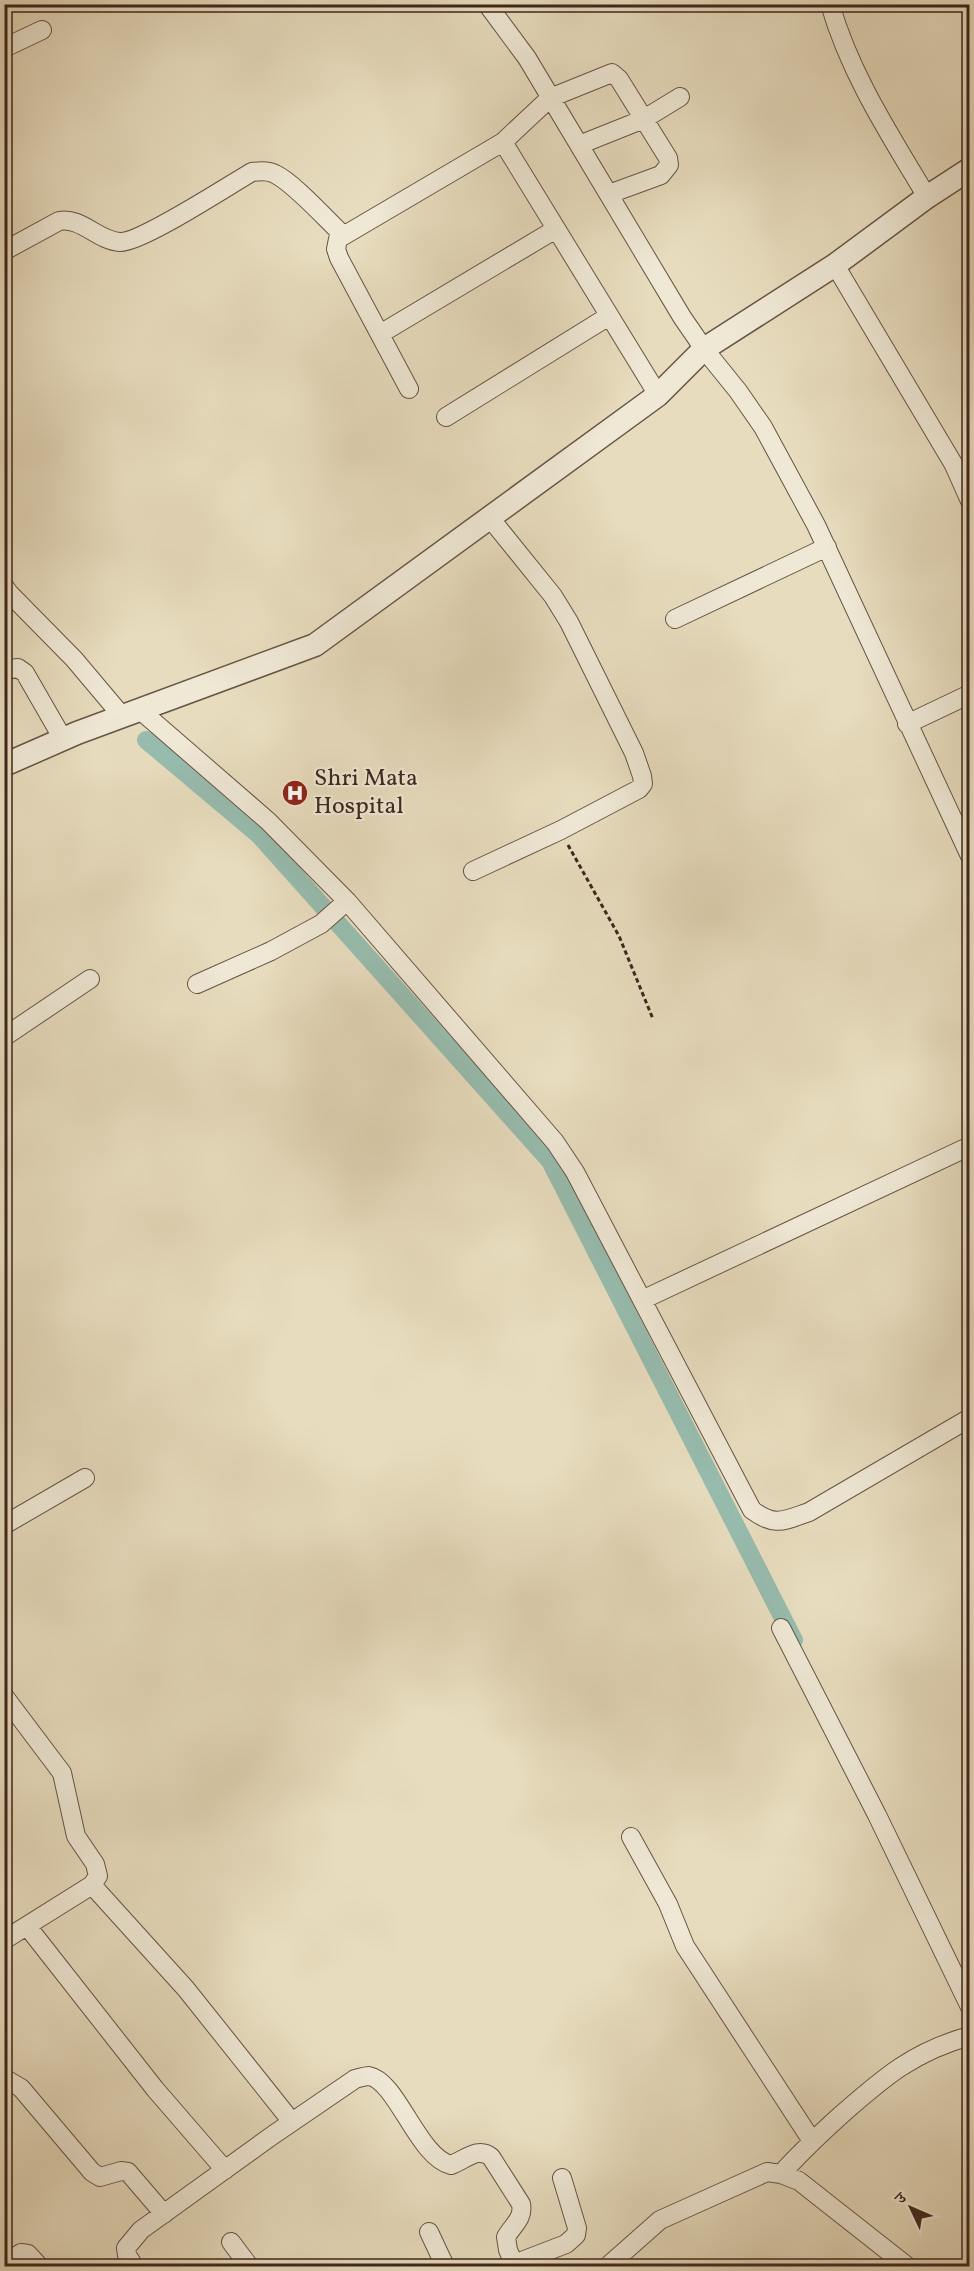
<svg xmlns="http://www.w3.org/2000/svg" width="974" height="2271" font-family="Vollkorn,'Noto Serif Devanagari',serif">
	<rect width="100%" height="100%" fill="#e7dcbe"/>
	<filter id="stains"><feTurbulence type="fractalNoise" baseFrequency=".00333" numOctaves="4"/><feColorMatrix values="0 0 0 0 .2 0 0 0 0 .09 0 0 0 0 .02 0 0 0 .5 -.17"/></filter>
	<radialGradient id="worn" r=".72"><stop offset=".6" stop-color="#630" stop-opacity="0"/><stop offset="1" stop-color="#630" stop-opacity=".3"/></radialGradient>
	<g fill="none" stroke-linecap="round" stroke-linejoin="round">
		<!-- canal -->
		<path stroke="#97bcae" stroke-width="18" d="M146,740L259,835L550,1161L794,1640"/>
		<!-- minor casing -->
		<g stroke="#685445" stroke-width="20">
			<path id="minor" d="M487,4L527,58L682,317L704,349L738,391L763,427L816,525L970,856
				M830,4C850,74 890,135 927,197
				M4,48L42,30
				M503,142L658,395
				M579,145L644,119L680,97
				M4,251L59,221C82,217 98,241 120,242C141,243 229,185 252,172C259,171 268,170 275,174C294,183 326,219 343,235
				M835,265L954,465L970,501
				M380,334L556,229
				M409,389L339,258L336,249L338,239L503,142L550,98L612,73L619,79L668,158L669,165L661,175L609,194
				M446,417L609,316
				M4,586L9,593L74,659L122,716
				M675,619L827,547
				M4,670L18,668L25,673L63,739
				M140,710L268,821L347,901L555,1142L575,1172L752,1510C775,1527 783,1521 809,1512L970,1418
				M907,724L970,694
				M473,871L561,830L639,789L643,784L642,776L634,753L569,622L553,596L490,518
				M197,984L271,951L321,924L347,901
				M4,1037L90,979
				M642,1300L970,1146
				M4,1525L85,1478
				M781,1628L877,1815L970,2007
				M4,1696L62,1773L76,1836L95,1864L98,1876L92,1885L4,1940
				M631,1837L668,1904L685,1946L812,2141
				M92,1885L186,1989L292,2122
				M27,1926L155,2089L225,2170
				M4,2078L21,2088L92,2172L100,2177L121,2171L128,2172L164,2214
				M781,2174C800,2153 820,2134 841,2115C883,2078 914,2051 970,2036
				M429,2232L445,2266
				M231,2242L249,2266
				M4,2264L21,2253L28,2254L39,2266
				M514,2264L566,2244L576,2235L577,2228L562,2178
				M134,2266L127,2255L126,2248L141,2230L273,2135L355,2079C359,2078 365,2076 369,2076C397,2081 418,2157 451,2165C465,2160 478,2146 491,2157L521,2204C524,2218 513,2225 506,2237L508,2250L515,2266
				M608,2266L660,2220L767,2172L781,2174L799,2181L907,2266"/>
		</g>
		<!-- tertiary casing -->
		<g stroke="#685445" stroke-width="25">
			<path id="tertiary" d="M4,765L77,733L315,645L658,395L704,349L835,265L927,197L970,169"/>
		</g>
		<!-- path -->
		<path stroke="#3e261d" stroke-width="3" stroke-dasharray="4.5 3" stroke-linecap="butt" d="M568,845L619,936L653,1019"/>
		<!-- minor -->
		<use href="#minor" stroke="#efe8d5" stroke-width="18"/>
		<!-- tertiary -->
		<use href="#tertiary" stroke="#efe8d5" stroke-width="22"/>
	</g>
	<!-- icons -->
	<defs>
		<g id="hospital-disc" transform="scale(1.35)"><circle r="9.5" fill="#8f2418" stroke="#efe8d5"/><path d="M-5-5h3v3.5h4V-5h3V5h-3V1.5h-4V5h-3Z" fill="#fff"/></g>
	</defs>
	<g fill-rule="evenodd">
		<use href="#hospital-disc" x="295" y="793"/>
	</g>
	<g text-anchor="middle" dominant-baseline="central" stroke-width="4.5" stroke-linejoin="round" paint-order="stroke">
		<!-- poi labels -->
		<g font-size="24" fill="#3e261d" stroke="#efe8d5" text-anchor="start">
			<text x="314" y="779">Shri Mata<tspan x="314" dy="28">Hospital</tspan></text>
		</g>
	</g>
	<!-- margin -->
	<rect width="974" height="2271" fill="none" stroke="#e7dcbe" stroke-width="24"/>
	<rect x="6" y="6" width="962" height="2259" fill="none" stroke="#3e261d" stroke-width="3"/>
	<rect x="12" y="12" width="950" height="2247" fill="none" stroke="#3e261d" stroke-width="1.5"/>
	<!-- north arrow -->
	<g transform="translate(911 2208) rotate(314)" stroke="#efe8d5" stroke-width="4.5" paint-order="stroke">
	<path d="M0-4.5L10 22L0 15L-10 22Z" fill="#3e261d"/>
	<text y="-9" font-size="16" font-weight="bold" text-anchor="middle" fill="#3e261d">उ</text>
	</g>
	<rect width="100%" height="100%" filter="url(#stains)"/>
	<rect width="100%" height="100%" fill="url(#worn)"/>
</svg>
